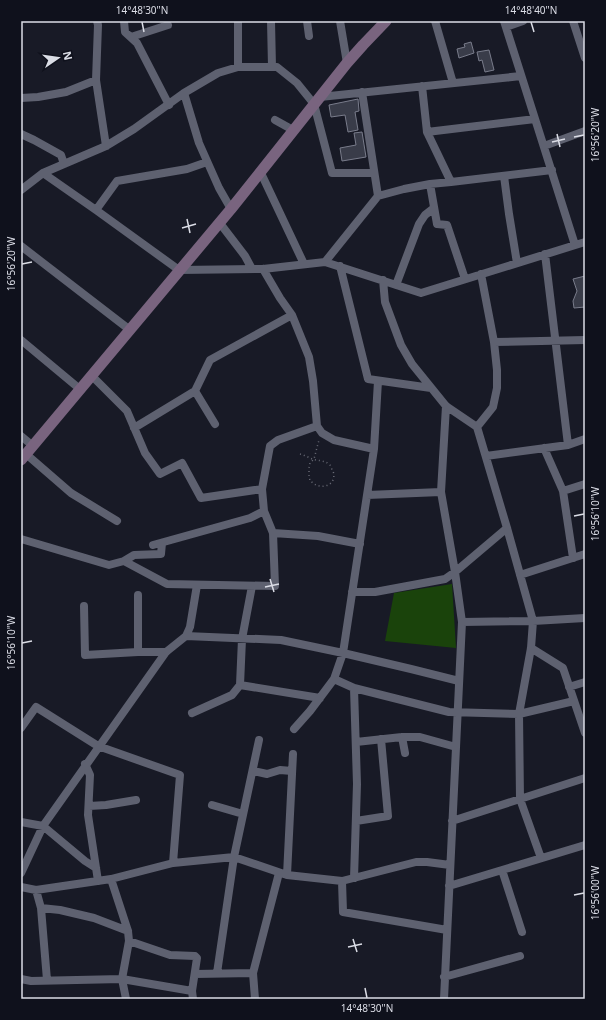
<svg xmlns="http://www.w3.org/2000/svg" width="606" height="1020" font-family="'Noto Sans',sans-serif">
	<rect width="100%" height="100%" fill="#181a26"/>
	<!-- green -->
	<path fill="#1a430b" d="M452,584L456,648L385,641L394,593Z"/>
	<!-- building -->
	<path fill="#393c49" stroke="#797c8b" d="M471,42L474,53L459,58L457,49L465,47L464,44Z
		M489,50L494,70L485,72L482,60L479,61L477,52Z
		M358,99L359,111L355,112L358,130L348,132L345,115L331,117L329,105Z
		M362,132L366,157L342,161L340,148L356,145L354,133Z
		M585,276V307L574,308L573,301L577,291L573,279Z"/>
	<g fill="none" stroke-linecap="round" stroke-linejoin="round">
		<!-- path -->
		<path stroke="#696b76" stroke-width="1.5" stroke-dasharray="1 3" stroke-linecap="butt" d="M300,454C304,455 308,457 312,459C318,461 325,460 330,465C331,467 332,470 333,471C337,483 326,489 316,485C314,484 312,482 310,481L309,475V468L310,463L314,459L319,440"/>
		<!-- minor -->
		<path stroke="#5e6170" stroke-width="8" d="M97,21L98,25L96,80L106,146
			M124,21L125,32L137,43L169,105
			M238,21V67
			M271,21L272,67
			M307,21L309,36
			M340,21L347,63
			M435,21L453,83
			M504,21L575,245
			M573,21L585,58
			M506,27L523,21
			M131,37L168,25
			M422,86L427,132
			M362,92L378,196
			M184,93L199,143L219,188L231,209
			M320,97L521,76
			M21,98L38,97L66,92L96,80
			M275,120L293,130
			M21,134L34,140L61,155L64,164
			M544,146L585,131
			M260,171L304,264
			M43,173L96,210L179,270L263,269L325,262L421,293L585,242
			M504,176L509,214L517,263
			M451,182L552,170
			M430,184L437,224L447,225L465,279
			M21,190L43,173L106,146L134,129L184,93L218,73L238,67H277L297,83L314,104L332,173H374
			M96,210L117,181L187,169L207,162
			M219,222L245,256L252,269
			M21,246L130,330
			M545,254L568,445
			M325,262L378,196L404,189L430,184L451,182L427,132L535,119
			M340,266L368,379L431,388
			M263,269L280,298L292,315L309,357L313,381L317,426L322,433L334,440L374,449L343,653L334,679L310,711L294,729
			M383,280L385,302L401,345L412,364L446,406L477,427L493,407L497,388V370L494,342L481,274
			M396,285L419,224L425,215L434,208
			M21,340L81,390
			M494,342L585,340
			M92,376L127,411L145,453L160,474L182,463L201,498L262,489
			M195,391L215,424
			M477,427L507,528L533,621L531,648L519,714L574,701
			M134,428L195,391L210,360L292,315
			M21,436L33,446
			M544,448L563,491L573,558
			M374,449L378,381
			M26,454L71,493L117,521
			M486,456L568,445L585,439
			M563,491L585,484
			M367,495L441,492
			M273,533L318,536L360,544
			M21,539L109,565L124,561L167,584L275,586L273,533L264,511L262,489L270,446L278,440L317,426
			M153,545L250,518L264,511
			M124,561L134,555L161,554L162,543
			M520,575L585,554
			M352,592H375L445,579L455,572L507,528
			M138,595V652
			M84,606L85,655L138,652H166
			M462,622L533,621L585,618
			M186,636L281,640L343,653L411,669L459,681
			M531,648L563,668L585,733
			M334,679L354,688L449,712L519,714L520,799L541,858
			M240,685L320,698
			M569,687L585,682
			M192,713L232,695L240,685L242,639L252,586
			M21,728L36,707L98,746L180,775L173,863
			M402,737L405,753
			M356,742L402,737H420L456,747
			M85,764L90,775L88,815L98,881
			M253,771L267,774L280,770L292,771
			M212,805L243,814
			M89,806L106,805L136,800
			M356,821L388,816L381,739
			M452,821L585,778
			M21,822L43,826L85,861L96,868
			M502,870L522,932
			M21,873L43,826L166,652L186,636L190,627L197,585
			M287,875L293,754
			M354,878L357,784L354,688
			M111,879L128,931L129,941L122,979L126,999
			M342,881L343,912L447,930
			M449,886L585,845
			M21,887L36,890L111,879L173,863L234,857L287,875L342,881L416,862H427L450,865
			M36,890L41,908L47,980
			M41,908L60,910L94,918L128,931
			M129,941L170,955L195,956L197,958L192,991L193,999
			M217,973L234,857L259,740
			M195,974L253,973
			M444,977L520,956
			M21,979L31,981L122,979L192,991
			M255,999L253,973L279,873
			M444,999L462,622L455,572L441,492L446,406"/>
		<!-- secondary -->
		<path stroke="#79647f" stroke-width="11" d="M21,460L231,209L347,63L363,45L386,21"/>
	</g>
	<!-- ticks -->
	<path fill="none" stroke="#dbdde6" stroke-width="1.5" d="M142,22L144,32M531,22L534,32M557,134L560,147M574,137L584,135M552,142L565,139M187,219L190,233M182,228L196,224M22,264L32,262M574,516L584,514M270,579L274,592M265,587L279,584M22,643L32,641M574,895L584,893M353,939L357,952M348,947L362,944M365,988L367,998"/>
	<!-- border -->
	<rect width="606" height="1020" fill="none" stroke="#0f111c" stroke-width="44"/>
	<!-- north arrow -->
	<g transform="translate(58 58) rotate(77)" stroke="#0f111c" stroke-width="3" paint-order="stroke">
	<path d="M0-3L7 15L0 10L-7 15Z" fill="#dbdde6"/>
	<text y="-6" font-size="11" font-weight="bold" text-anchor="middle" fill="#dbdde6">N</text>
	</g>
	<rect x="22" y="22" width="562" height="976" fill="none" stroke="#dbdde6" stroke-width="1.5"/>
	<g font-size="10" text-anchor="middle" fill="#dbdde6">
		<text x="142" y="14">14°48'30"N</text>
		<text x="531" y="14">14°48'40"N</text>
		<text transform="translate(595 135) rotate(-90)" y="4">16°56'20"W</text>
		<text transform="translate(11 264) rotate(-90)" y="4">16°56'20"W</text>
		<text transform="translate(595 514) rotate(-90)" y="4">16°56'10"W</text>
		<text transform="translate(11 643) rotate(-90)" y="4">16°56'10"W</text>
		<text transform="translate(595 893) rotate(-90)" y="4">16°56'00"W</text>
		<text x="367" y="1012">14°48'30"N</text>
	</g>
</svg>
